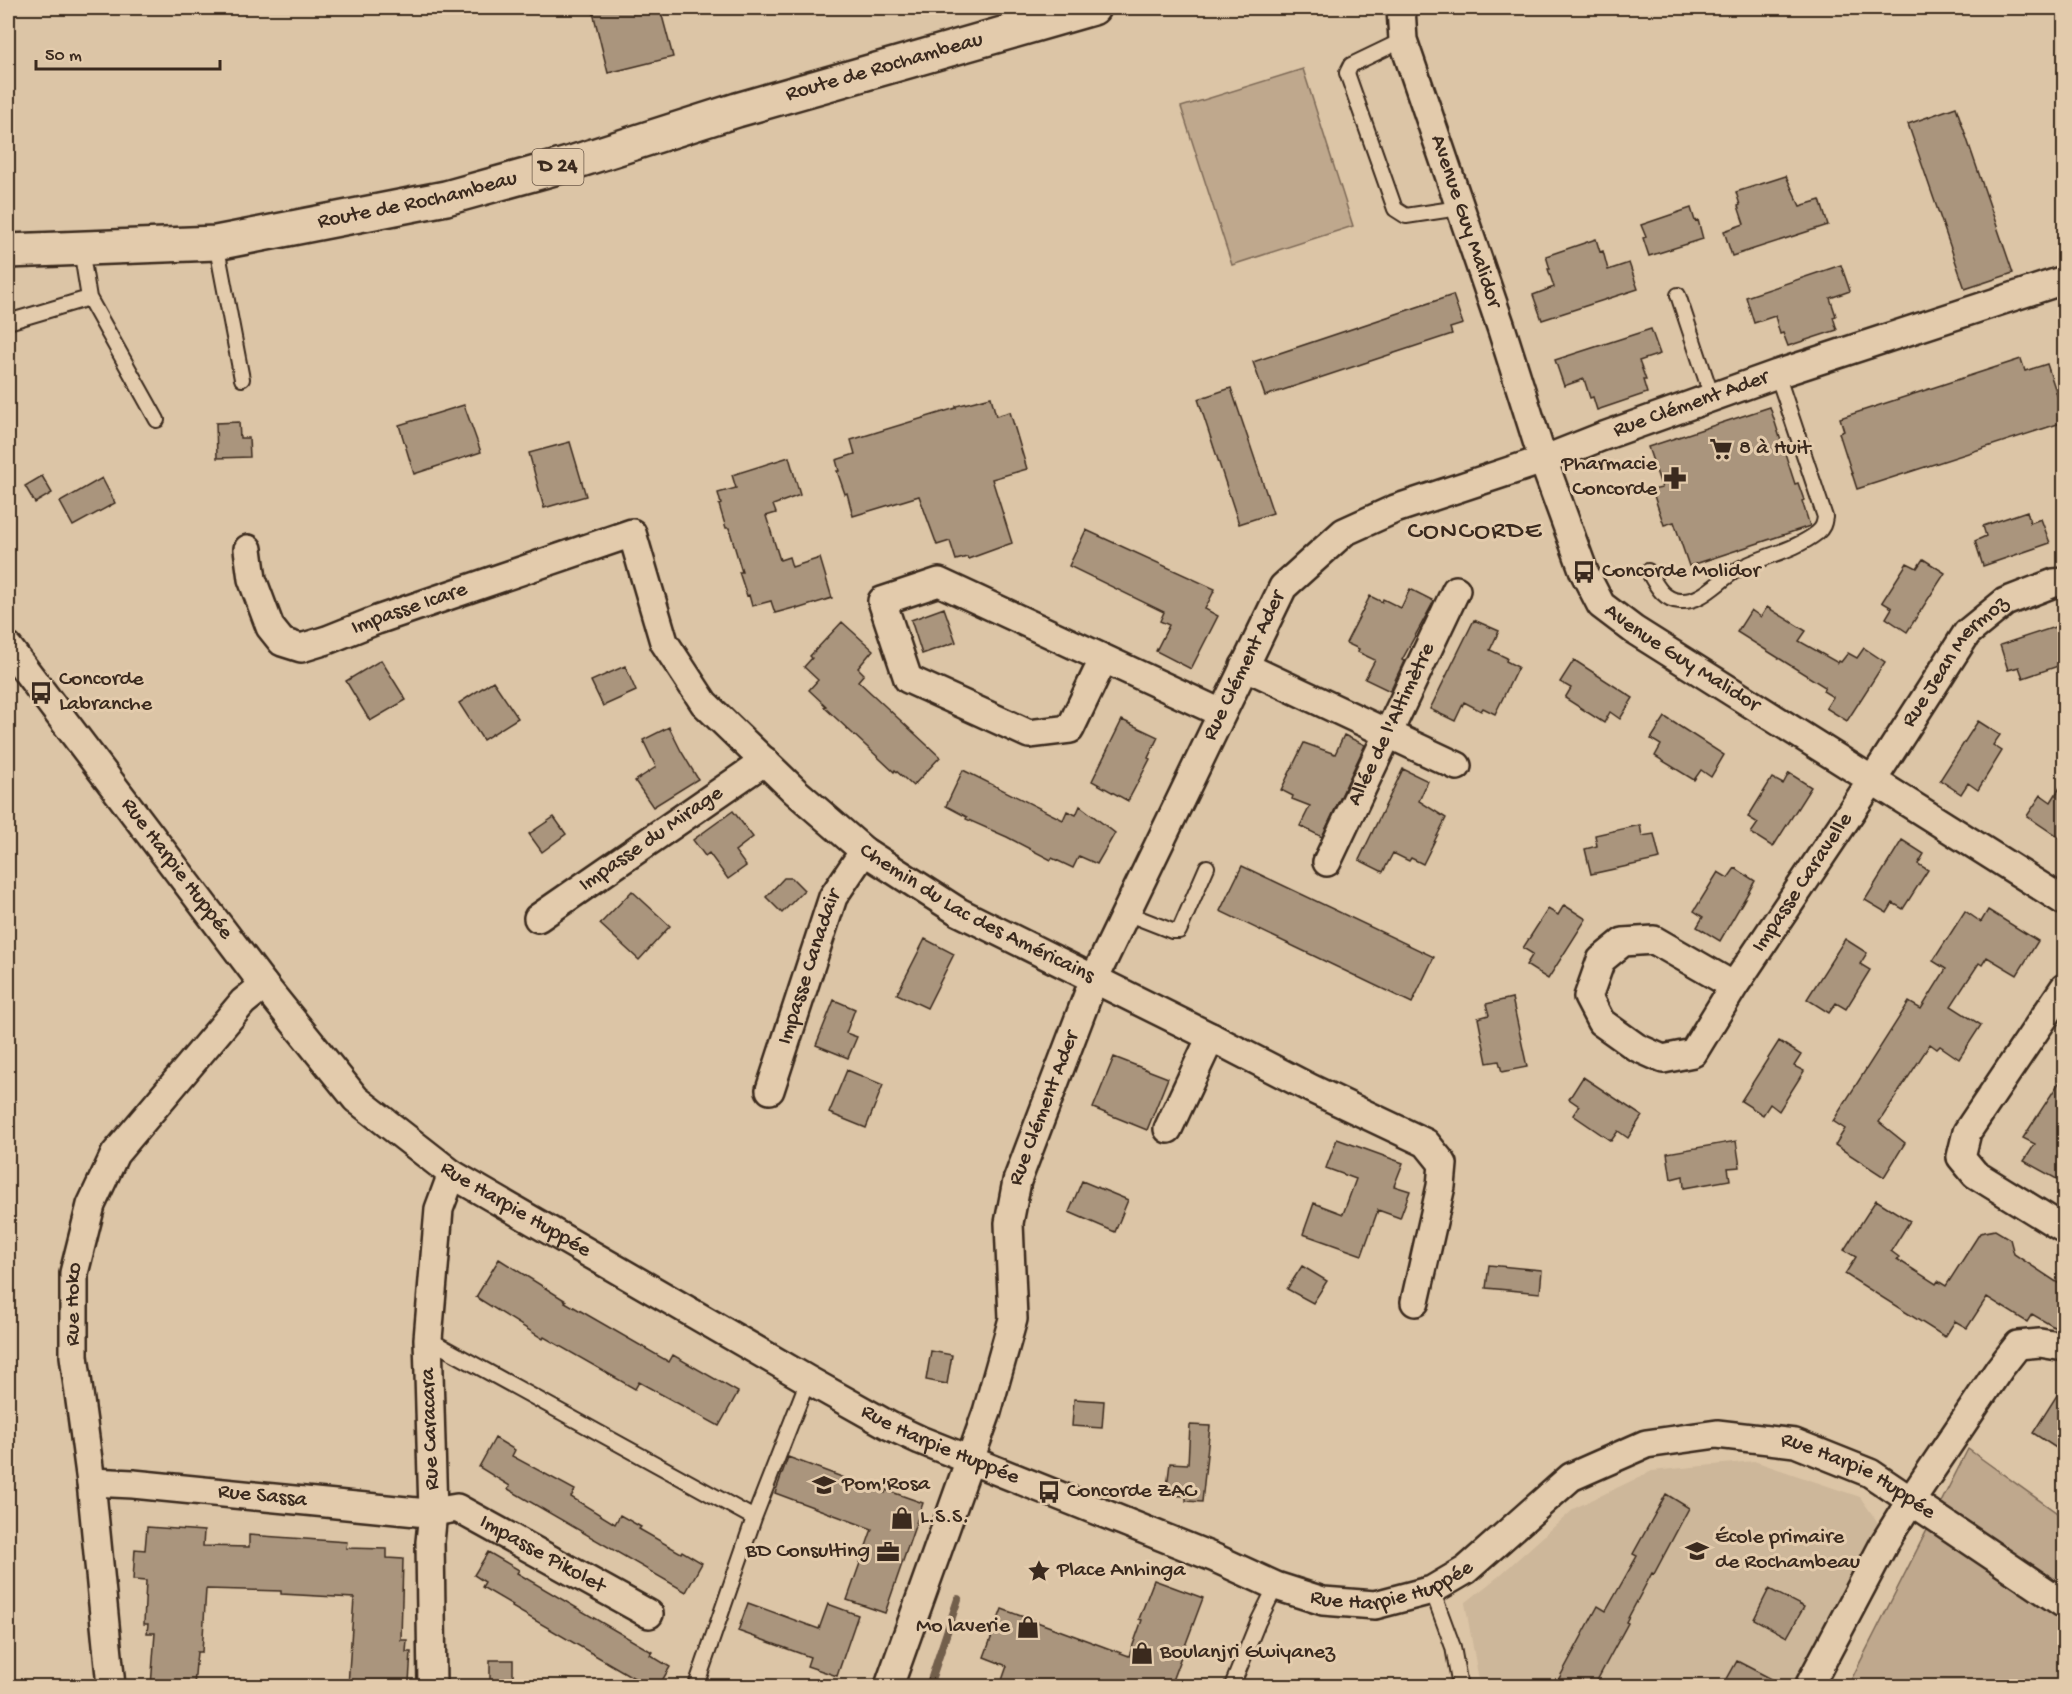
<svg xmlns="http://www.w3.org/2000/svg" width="2072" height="1694" font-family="'Gochi Hand',sans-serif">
	<rect width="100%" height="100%" fill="#dcc5a6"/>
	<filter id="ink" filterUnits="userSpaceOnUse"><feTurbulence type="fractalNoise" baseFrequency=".0167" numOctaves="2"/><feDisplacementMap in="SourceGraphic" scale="12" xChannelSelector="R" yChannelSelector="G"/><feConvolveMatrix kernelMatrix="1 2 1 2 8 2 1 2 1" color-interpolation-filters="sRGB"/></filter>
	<g filter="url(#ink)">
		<!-- built -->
		<path fill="#cdb79a" d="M1754,1461L1860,1497L1881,1527L1798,1686H1480L1465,1603L1499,1576L1575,1508L1652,1471Z"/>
		<!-- green -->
		<path fill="#bfa88d" stroke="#7d6956" stroke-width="1.5" d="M1303,69L1353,226L1232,265L1181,107Z
			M1968,1449L2064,1518V1686H1848Z"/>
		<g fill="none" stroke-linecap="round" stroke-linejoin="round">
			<!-- stream -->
			<path stroke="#725e4c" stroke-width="8" d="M929,1686L958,1599"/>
		</g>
		<!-- building -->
		<path fill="#aa957d" stroke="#3b2a1e" stroke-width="1.5" d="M592,8H660L673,57L608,73Z
			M1956,107L2013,273L1965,289L1908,124Z
			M1786,176L1800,206L1820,200L1828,225L1732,256L1724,231L1744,224L1738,206L1740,205L1736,192Z
			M1691,208L1695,221L1698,220L1703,239L1649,256L1643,238L1646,237L1641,225Z
			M1596,239L1600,252L1603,251L1608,270L1629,263L1638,289L1542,320L1533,295L1554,287L1548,269H1550L1546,256Z
			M1841,265L1850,291L1830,298L1836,316L1833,317L1837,330L1788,346L1783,333L1780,334L1775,316L1754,323L1746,297Z
			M1453,295L1463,324L1450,328L1452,334L1265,396L1253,362Z
			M1651,329L1660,354L1639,361L1646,380H1643L1647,393L1597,410L1593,397L1590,398L1584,379L1564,386L1555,360Z
			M2021,359L2025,371L2047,364L2064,416V422L1857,489L1839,433L1844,431L1840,418Z
			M1231,388L1273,513L1239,524L1198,399Z
			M991,397L996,416L1010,412L1027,469L992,479L1012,543L968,559L967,557L956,560L950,541L937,545L919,496L853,516L847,493L845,494L837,471H839L836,460L855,454L851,440L956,408V406Z
			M464,405L481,452L414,474L399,425Z
			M1770,407L1795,484L1798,483L1804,500L1802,501L1810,526L1689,566L1674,522L1664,525L1652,490L1662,488L1648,447Z
			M239,422L240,438H249L250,457L217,458L216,423Z
			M570,442L586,496L544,508L529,453Z
			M789,457L800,495L773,505L776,513L766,516L780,560L789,557L792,567L820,558L832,598L797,609V607L775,613L771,601L752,606L749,595L747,596L739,572H742L729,528H726L719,505L721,504L718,493L736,488L732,475Z
			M42,476L52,493L35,503L25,486Z
			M102,478L115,503L73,526L60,502Z
			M2027,511L2030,523L2041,519L2050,543L1983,566L1975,541L1986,536L1983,526Z
			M1086,530L1215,589L1205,609L1218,616L1191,669L1156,651L1169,625L1160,621L1164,612L1069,566Z
			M1923,559L1945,573L1907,632L1886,618L1892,608L1882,602L1907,563L1917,568Z
			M1410,589L1434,601L1402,660L1404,661L1390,691L1365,679L1375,660L1358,652L1359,649L1346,643L1370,596L1382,602L1383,599L1401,608Z
			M1767,607L1806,631L1799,641L1838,663L1839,661L1841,662L1848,653L1857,658L1864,648L1885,662L1847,721L1826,708L1833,697L1823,691L1825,687L1737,632L1751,610L1761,617Z
			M944,608L956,642L922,654L911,620Z
			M1474,620L1499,631L1490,650L1507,658L1506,661L1518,667L1495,714L1483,708L1481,711L1464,702L1455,721L1430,709Z
			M842,622L873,650L858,668L864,674L858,681L940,757L913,786L895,770L894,772L824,707L826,706L809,690L818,680L804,667L812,658L810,656Z
			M2064,624V664L2023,678L2019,667L2008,670L2000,645Z
			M381,660L406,700L370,721L346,681Z
			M1574,660L1633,698L1620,719L1610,712L1604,723L1565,698L1571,688L1560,682Z
			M625,666L636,691L603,706L591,681Z
			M493,681L518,718L483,740L459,703Z
			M1665,717L1724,755L1711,777L1701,770L1694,780L1655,756L1661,745L1651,739Z
			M1122,720L1158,737L1148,758L1150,759L1128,801L1092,781Z
			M1978,721L2000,735L1993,745L2002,751L1978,790L1968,783L1961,794L1940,780Z
			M669,727L681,751L698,779L653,807L635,781L656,767L643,740Z
			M1344,735L1365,745L1322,837L1300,826L1310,806L1292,799L1293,796L1281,790L1304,743L1335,754Z
			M1403,769L1428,781L1419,801L1446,818L1423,864L1411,858L1409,861L1393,853L1383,872L1359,860Z
			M963,770L1063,820L1067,811L1076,815L1080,806L1115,833L1097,864L1079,856L1073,868L1052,858L1051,860L1007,837L966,819L967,817L946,806Z
			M1789,773L1811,787L1773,847L1751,833L1758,823L1748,817L1772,778L1783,784Z
			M2064,781V841L2027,816L2041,795L2051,802Z
			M733,811L753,837L735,851L746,866L728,879L709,853L705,856L693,840Z
			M554,817L566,834L542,852L529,834Z
			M1640,825L1642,836L1654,834L1660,859L1591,874L1585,849L1597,846L1595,835Z
			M1902,840L1924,854L1918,864L1928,870L1903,909L1893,903L1887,913L1865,900Z
			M1242,866L1434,957L1412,1003L1220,911Z
			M1735,868L1755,881L1720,941L1697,927L1703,917L1694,911L1718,872L1728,878Z
			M784,878H792L804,890L782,913L766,897Z
			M632,891L670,926L639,960L600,924Z
			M1564,905L1586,919L1548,979L1526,965L1533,954L1523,948L1548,909L1558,915Z
			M1988,910L2038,941L2017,975L1987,957L1982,965L1979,963L1951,1006L1981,1025L1959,1059L1940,1046L1937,1049L1930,1044L1879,1122L1905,1143L1884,1177L1835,1145L1845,1129L1833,1121L1909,1002L1921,1009L1946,969L1933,961L1965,911L1981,922Z
			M925,939L954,954L927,1008L897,994Z
			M1845,939L1867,953L1860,964L1870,970L1846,1009L1836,1003L1829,1013L1807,999Z
			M1512,998L1527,1067L1502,1072L1499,1061L1487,1063L1478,1018L1489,1015L1486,1004Z
			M834,1000L855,1009L846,1033L857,1037L848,1058L816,1045Z
			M1779,1041L1801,1055L1794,1066L1804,1071L1779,1111L1770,1104L1763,1115L1741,1101Z
			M1114,1057L1168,1078L1147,1130L1093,1108Z
			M847,1070L883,1085L866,1128L829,1113Z
			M2064,1075V1183L2024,1161L2035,1144L2023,1138Z
			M1583,1077L1642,1116L1628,1138L1618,1131L1611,1141L1573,1115L1579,1106L1569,1099Z
			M1337,1139L1403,1163L1394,1186L1410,1191L1400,1218L1378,1210L1362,1255L1303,1234L1314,1203L1343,1214L1356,1179L1326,1168Z
			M1736,1141L1740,1167L1728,1168L1730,1180L1684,1188L1683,1176L1671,1179L1667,1153Z
			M1082,1181L1128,1200L1115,1232L1069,1212Z
			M1876,1200L1910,1221L1891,1251L1899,1257L1897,1259L1936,1284L1938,1281L1946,1286L1980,1233L1995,1230L2010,1239L2014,1254L2064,1287V1331L2059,1330L2032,1314L2027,1322L1987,1297L1967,1328L1955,1321L1945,1337L1845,1274L1856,1257L1844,1250Z
			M499,1259L566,1301L565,1302L669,1362L673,1355L738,1392L719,1426L639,1382L635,1389L544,1337L543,1339L476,1297Z
			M1489,1265L1542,1270L1540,1293L1486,1288Z
			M1302,1266L1327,1281L1313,1303L1287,1289Z
			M931,1351L952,1355L947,1384L926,1380Z
			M2064,1384V1453L2033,1433Z
			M1074,1399L1104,1401L1102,1428L1072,1426Z
			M1190,1425L1210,1426L1202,1502L1186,1501V1496L1166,1495L1170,1463L1188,1464Z
			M495,1438L515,1450L512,1456L575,1490L571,1497L615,1524L620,1515L641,1527L639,1529L681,1553L682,1551L702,1563L686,1592L508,1489L510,1486L479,1467Z
			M788,1457L885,1493L886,1490L923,1503L885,1613L847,1600L872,1529L775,1493Z
			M1666,1494L1689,1508L1654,1574L1652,1573L1626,1622L1628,1623L1594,1686H1555L1598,1606L1606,1611L1637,1556L1633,1554Z
			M147,1527L204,1531L203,1546L249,1547V1535L347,1542L346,1548L387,1549V1558L403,1559L401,1640H407L406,1652H411L409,1682H403V1686H348L354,1598L281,1594V1591L206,1589L202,1652H197L194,1686H151L155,1633H147L148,1624H144L146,1581L133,1580L135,1549L145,1550Z
			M488,1552L519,1570L517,1573L652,1652L650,1655L670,1667L659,1686H631L636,1679L512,1607L513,1605L482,1587L485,1582L474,1575Z
			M1154,1580L1203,1598L1170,1686H1000L1007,1666L984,1657L1002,1609L1129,1656L1142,1620L1139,1619Z
			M1769,1589L1804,1607L1787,1637L1754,1619Z
			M748,1603L819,1629L828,1604L858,1615L837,1676L807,1666L810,1657L738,1631Z
			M490,1660H513V1686H490Z
			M1737,1661L1785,1686H1723Z"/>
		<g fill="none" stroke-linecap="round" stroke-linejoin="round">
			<!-- lane casing -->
			<g stroke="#3b2a1e" stroke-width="18">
				<path id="lane" d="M1403,40L1351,65L1347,73L1395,209L1406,216L1459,208
					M216,243L242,379
					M81,249L89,298L157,420
					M1678,295L1712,397
					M8,322L89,298
					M1648,571C1656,585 1663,600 1680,601C1702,603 1719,580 1737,570C1762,556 1794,551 1817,533C1823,528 1824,524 1825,517L1777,374
					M1126,913L1172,931H1179L1207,867
					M428,1339L754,1518
					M1432,1590L1453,1647L1460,1686
					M696,1686L754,1518L808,1380
					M1232,1686L1258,1622L1276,1586"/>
			</g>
			<!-- street casing -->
			<g stroke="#3b2a1e" stroke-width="32">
				<g id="street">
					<path id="s1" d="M1401,8L1403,40L1501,327L1543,460L1584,572L1601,605L1634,630L2064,901"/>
					<path id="s2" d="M248,549L252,579L270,627L282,642L301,648L327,640L377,620L632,533L664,642L704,703L795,791L864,851L959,912L1211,1037L1312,1089L1426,1143L1443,1164L1441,1186L1415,1302"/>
					<path id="s3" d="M8,647L264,985L356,1099L452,1174L808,1380L890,1426L920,1440L1215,1558L1276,1586L1323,1601L1375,1605L1432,1590L1466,1570L1571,1477L1646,1444L1717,1434L1795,1443L1870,1473L2064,1604"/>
					<path d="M1103,660L1070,729L1029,734L908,679L882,601L939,582L1221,713"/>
					<path d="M1244,666L1457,766"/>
					<path id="s4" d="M1327,862L1456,590"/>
					<path id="s5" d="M538,918L765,761"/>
					<path id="s6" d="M1734,986L1654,940L1623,942L1601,960L1588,997L1601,1022L1636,1047L1663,1059L1693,1053L1734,986L1883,764L1967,633L2005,602L2054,583L2064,582"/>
					<path d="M2064,988L1967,1132L1961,1157L1975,1174L2064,1229"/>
					<path id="s7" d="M770,1090L833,897L864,851"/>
					<path d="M1168,1129L1211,1037"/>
					<path id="s8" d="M91,1482L133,1484L427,1513L457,1508L649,1614"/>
					<path id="s9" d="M111,1686L91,1482L74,1356V1273L91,1205L115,1154L243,1002L264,985"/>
					<path d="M432,1686L430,1542L433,1512L428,1339L439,1209L452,1174"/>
					<path id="s10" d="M889,1686L987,1412L1013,1319L1009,1223L1017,1181L1094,979L1283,587L1344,532L1395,509L1543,460L1601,437L1777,374L2064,280"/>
					<path d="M1809,1686L1885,1542L1911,1500L2000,1368L2018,1345L2040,1343L2064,1347"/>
				</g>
			</g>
			<!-- primary casing -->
			<g stroke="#3b2a1e" stroke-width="38">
				<g id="primary">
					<path id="s11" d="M8,251L216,243L446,198L565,165L737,110L1093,8"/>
				</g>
			</g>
			<!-- lane -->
			<use href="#lane" stroke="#e3cbac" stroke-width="14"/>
			<!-- street -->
			<use href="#street" stroke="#e3cbac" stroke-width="27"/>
			<!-- primary -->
			<use href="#primary" stroke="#e3cbac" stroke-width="33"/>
		</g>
	</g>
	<!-- icons -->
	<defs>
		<g id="supermarket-bare" transform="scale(1.8)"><path d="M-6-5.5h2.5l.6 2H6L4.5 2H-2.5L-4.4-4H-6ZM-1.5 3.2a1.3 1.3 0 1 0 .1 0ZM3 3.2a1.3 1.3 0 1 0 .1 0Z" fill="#3b2a1e" stroke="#e3cbac" stroke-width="2.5" paint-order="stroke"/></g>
		<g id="pharmacy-bare" transform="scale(1.8)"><path d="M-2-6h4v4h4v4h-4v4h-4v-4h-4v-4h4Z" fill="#3b2a1e" stroke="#e3cbac" stroke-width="2.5" paint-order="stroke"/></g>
		<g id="bus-bare" transform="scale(1.8)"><path d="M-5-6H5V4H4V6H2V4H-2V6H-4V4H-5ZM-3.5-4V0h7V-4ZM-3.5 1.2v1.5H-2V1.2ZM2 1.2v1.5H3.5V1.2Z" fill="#3b2a1e" stroke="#e3cbac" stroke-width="2.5" paint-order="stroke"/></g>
		<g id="school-bare" transform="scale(1.8)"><path d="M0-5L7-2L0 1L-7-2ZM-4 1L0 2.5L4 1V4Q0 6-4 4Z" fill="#3b2a1e" stroke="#e3cbac" stroke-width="2.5" paint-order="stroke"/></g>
		<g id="shop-bare" transform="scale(1.8)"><path d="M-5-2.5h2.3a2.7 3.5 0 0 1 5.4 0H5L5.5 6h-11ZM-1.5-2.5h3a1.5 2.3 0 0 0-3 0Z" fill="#3b2a1e" stroke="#e3cbac" stroke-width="2.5" paint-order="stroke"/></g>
		<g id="office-bare" transform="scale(1.8)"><path d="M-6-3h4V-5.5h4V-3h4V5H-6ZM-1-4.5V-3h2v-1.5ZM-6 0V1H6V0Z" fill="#3b2a1e" stroke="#e3cbac" stroke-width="2.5" paint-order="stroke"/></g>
		<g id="sight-bare" transform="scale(1.8)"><path d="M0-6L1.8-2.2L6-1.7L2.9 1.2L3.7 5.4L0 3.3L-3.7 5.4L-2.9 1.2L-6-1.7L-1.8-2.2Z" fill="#3b2a1e" stroke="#e3cbac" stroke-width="2.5" paint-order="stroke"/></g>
	</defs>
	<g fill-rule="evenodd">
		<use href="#supermarket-bare" x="1721" y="449"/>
		<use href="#pharmacy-bare" x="1675" y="478"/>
		<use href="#bus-bare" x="1584" y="572"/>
		<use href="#bus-bare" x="41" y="693"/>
		<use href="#school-bare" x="824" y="1485"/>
		<use href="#bus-bare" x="1049" y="1492"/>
		<use href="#shop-bare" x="902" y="1518"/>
		<use href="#school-bare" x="1697" y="1551"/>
		<use href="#office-bare" x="888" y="1552"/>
		<use href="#sight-bare" x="1039" y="1571"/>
		<use href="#shop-bare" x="1028" y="1627"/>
		<use href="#shop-bare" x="1142" y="1653"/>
	</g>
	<g text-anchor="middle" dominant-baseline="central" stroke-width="6" stroke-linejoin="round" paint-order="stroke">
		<!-- shield labels -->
		<rect fill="#e3cbac" stroke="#6d5a49" stroke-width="1.5" x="532.5" y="149" width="51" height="36" rx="4.5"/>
		<g font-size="21" font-weight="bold" fill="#3b2a1e">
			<text x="558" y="167">D 24</text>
		</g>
		<!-- street labels -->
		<g font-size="22" fill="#3b2a1e" stroke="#e3cbac">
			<text stroke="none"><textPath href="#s11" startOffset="900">Route de Rochambeau</textPath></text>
			<text stroke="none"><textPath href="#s11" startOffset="414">Route de Rochambeau</textPath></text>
			<text stroke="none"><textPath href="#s1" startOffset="224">Avenue Guy Malidor</textPath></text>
			<text stroke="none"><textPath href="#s10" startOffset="1630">Rue Clément Ader</textPath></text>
			<text stroke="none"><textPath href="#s2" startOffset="236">Impasse Icare</textPath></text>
			<text stroke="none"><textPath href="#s1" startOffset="728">Avenue Guy Malidor</textPath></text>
			<text stroke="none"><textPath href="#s10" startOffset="1090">Rue Clément Ader</textPath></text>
			<text stroke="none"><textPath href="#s6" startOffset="794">Rue Jean Mermoz</textPath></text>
			<text stroke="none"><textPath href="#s4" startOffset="152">Allée de l'Altimètre</textPath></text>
			<text stroke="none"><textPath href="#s5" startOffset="138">Impasse du Mirage</textPath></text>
			<text stroke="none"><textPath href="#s3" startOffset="279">Rue Harpie Huppée</textPath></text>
			<text stroke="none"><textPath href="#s6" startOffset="525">Impasse Caravelle</textPath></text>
			<text stroke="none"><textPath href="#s2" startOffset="1005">Chemin du Lac des Américains</textPath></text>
			<text stroke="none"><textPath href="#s7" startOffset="129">Impasse Canadair</textPath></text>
			<text stroke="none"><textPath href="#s10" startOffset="604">Rue Clément Ader</textPath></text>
			<text stroke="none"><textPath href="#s3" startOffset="765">Rue Harpie Huppée</textPath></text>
			<text stroke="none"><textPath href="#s9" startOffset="384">Rue Hoko</textPath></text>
			<text transform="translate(431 1429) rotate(-92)">Rue Caracara</text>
			<text stroke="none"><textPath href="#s3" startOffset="1251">Rue Harpie Huppée</textPath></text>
			<text stroke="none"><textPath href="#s3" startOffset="2259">Rue Harpie Huppée</textPath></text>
			<text stroke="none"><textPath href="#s8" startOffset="172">Rue Sassa</textPath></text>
			<text stroke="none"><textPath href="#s8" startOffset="465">Impasse Pikolet</textPath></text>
			<text stroke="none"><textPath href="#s3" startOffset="1737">Rue Harpie Huppée</textPath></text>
		</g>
		<!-- poi labels -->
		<g font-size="22" fill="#3b2a1e" stroke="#e3cbac" text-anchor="start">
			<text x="1739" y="449">8 à Huit</text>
			<text x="1657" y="465" text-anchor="end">Pharmacie<tspan x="1657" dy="25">Concorde</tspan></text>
			<text x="1602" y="572">Concorde Molidor</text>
			<text x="59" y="680">Concorde<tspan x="59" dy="25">Labranche</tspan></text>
			<text x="842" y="1485">Pom'Rosa</text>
			<text x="1067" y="1492">Concorde ZAC</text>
			<text x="920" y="1518">L.S.S.</text>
			<text x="1715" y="1538">École primaire<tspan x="1715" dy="25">de Rochambeau</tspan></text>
			<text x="870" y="1552" text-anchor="end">BD Consulting</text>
			<text x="1057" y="1571">Place Anhinga</text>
			<text x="1010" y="1627" text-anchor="end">Mo laverie</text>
			<text x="1160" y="1653">Boulanjri Gwiyanez</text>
		</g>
		<!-- quarter labels -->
		<g font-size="26" letter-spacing="1.5" fill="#3b2a1e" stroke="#e3cbac">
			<text x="1475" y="532">CONCORDE</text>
		</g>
	</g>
	<!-- margin -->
	<rect width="2072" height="1694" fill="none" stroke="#e3cbac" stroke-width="30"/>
	<rect x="15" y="15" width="2042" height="1664" fill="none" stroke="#3b2a1e" stroke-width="2" filter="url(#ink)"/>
	<!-- scale -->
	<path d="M36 60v9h184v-9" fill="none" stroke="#3b2a1e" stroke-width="3"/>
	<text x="45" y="60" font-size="18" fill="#3b2a1e" stroke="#e3cbac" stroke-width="4.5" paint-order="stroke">50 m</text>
</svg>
